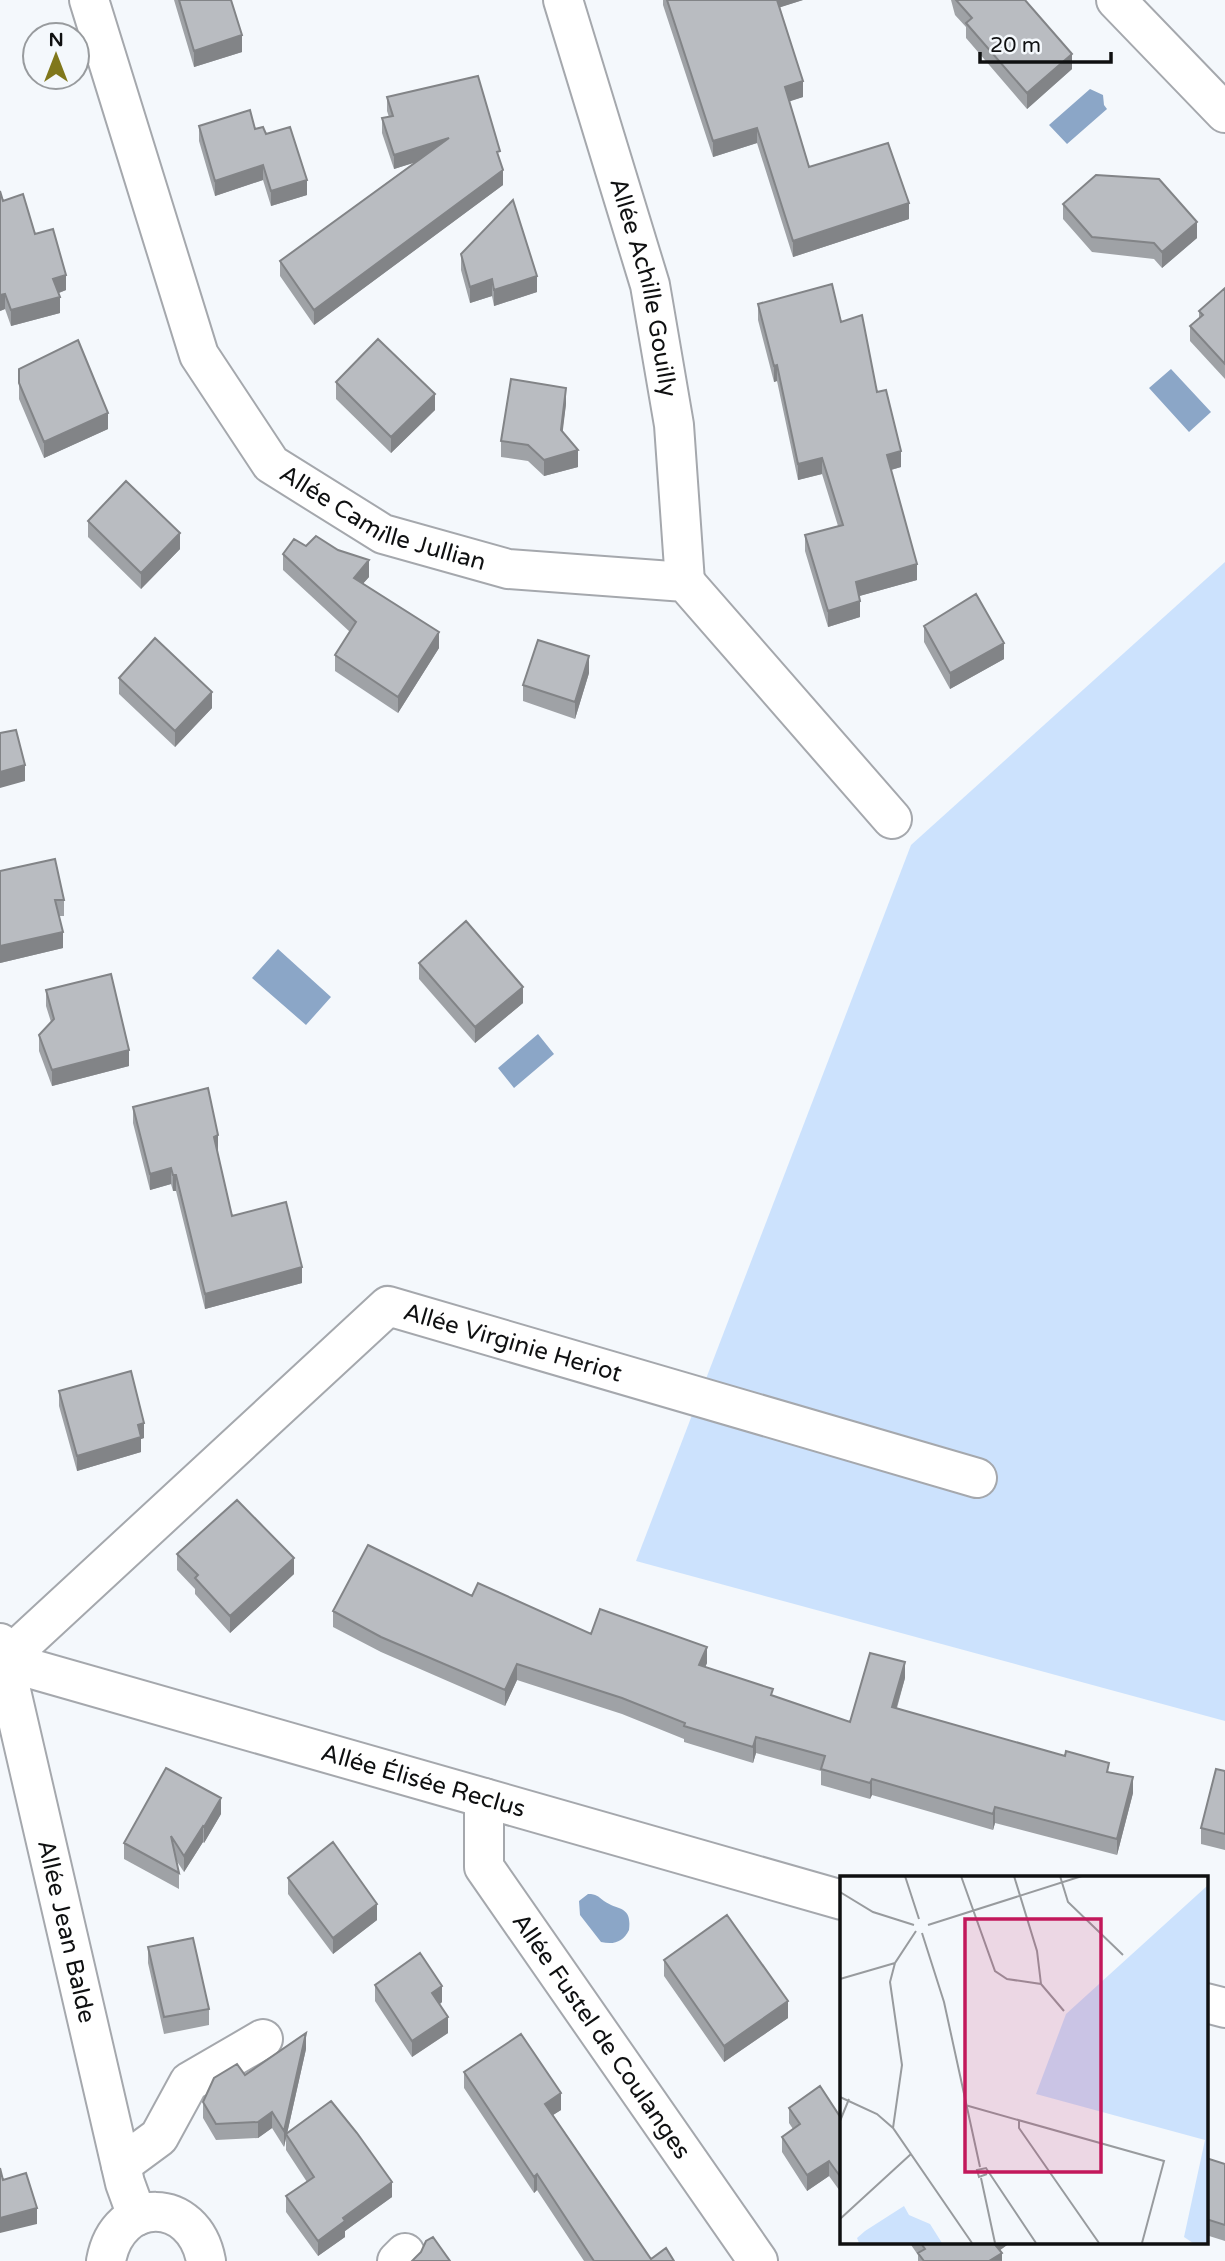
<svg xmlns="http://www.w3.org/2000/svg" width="1225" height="2261" font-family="'Varela Round',sans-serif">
	<rect width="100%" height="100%" fill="#f4f8fc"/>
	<!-- green -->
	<path fill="#cce2fd" d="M1225,562V1721L636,1561L911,845Z"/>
	<!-- water -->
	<path fill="#8ba6c7" d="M1090,89L1103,95L1104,105L1107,109L1067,144L1049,125Z
		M1171,369L1211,412L1189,432L1149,388Z
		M278,949L331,997L306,1025L252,978Z
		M538,1034L554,1054L514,1088L498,1068Z
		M588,1894C597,1894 597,1896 604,1901C618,1911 632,1905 629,1930C623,1942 614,1945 601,1942L580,1915L579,1901Z"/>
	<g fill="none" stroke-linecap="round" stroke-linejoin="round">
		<!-- minor casing -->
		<g stroke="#a5a8ad" stroke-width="42">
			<g id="minor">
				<path id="s1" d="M89,0L199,355L271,464L383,534L508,569L685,582L892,819"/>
				<path id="s2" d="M563,0L650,285L674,425L685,582"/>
				<path d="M1116,0L1225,113"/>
				<path id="s3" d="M0,1643L125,2183L137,2216"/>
				<path id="s4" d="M4,1661L388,1306L977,1478"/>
				<path id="s5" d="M4,1661L842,1900"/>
				<path id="s6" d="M484,1798V1867L758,2261"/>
				<path d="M1206,2003L1225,2008"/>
				<path d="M121,2165L159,2137L189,2082L263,2039"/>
				<path d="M106,2261C118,2195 194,2196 206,2261"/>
				<path d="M397,2261L405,2253"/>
			</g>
		</g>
		<!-- minor -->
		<use href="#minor" stroke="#fff" stroke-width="38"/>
	</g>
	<!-- wall -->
	<path fill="#9fa2a6" d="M174,0H231L242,52L194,67Z
		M663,0H803L780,7L803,97L789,101L809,167L909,219L793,257L757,143L713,157L663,5Z
		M951,0H1025L1072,69L1027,109L966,38V27L955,15Z
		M387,97L500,160L503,185L314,325L280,276V261L415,162L394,169L382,133V118L389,117L387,111Z
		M199,126L255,129L266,134L307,195L271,206L263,180L215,196L199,141Z
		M0,191L3,201L35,234L66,290L59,293L60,313L11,326L5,309L0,311Z
		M1063,204L1197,238L1162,268L1154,259L1092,252L1063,219Z
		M461,254L537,292L494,306L492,296L470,303L461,270Z
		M1225,288V379L1190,341V326L1199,318V311Z
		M758,304L841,322L877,392L901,467L891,470L917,580L859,596L860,617L828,627L805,551V535L838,526L822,474L798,480L777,381L774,382L758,320Z
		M19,369L108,429L44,458L19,399Z
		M336,382L435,410L391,453L336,399Z
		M566,404L562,432L578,467L544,476L528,461L501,457V441Z
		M88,521L180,549L141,589L88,537Z
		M306,546L369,577L363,583L439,648L398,713L335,671V655L350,632L283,570V554Z
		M924,626L1004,659L950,689L924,642Z
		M589,673L575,719L523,701V685Z
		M119,678L212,708L175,747L119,694Z
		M0,871L64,900V916H59L63,948L0,963Z
		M419,963L523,1003L475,1043L419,979Z
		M46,990L129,1066L52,1086L39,1051V1035L51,1022L46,1006Z
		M133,1107L218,1151H217L232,1216L302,1283L205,1309L176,1191H173L171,1184L150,1190L133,1123Z
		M59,1391L144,1438L141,1439V1452L77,1471L59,1406Z
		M177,1554L294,1574L230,1633L195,1594V1589L177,1570Z
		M472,1596L591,1634L707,1663L705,1667L773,1696L850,1722L905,1678L897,1708L1109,1772L1133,1793L1117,1855L995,1823L993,1830L872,1795L870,1799L821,1785V1771L756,1753L753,1763L684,1742V1739L622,1714L517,1680L505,1706L381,1652L333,1627V1611Z
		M1225,1771V1850L1201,1844V1828Z
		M221,1814L204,1843L203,1842L184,1872L176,1860L179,1873V1889L124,1859V1843Z
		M288,1878L377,1920L333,1954L288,1894Z
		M148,1947L209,2009V2025L164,2034L148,1963Z
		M664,1960L788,2018L724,2062L664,1976Z
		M375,1985L442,2002L440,2004L448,2033L412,2057L375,2001Z
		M306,2049L287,2134L392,2197L345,2231V2237L318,2256L286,2212V2196L307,2182L286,2150V2138L284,2147L272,2128L258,2138L216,2140L203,2118V2102L245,2075Z
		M464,2072L561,2110L553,2115L651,2259L674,2261H584L537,2190L534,2193L464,2088Z
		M789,2108L839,2115L842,2113V2194L829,2176L807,2191L782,2152V2137L793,2129L789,2123Z
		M1206,2158L1225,2164V2241L1206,2235Z
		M909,2242H1007V2245L1000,2250L1002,2261H918V2255Z"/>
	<!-- shaded-wall -->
	<path fill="#828487" d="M775,0H803L775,9Z
		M242,35V52L194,67V51Z
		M1072,54V69L1027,109V93Z
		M803,81V97L785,103V87Z
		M757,128V143L713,157V141Z
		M449,138V152L394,169V155Z
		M263,165V180L215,196V181Z
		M503,170V185L314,325V310Z
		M307,180V195L271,206V191Z
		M909,203V219L793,257V241Z
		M1197,222V238L1162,268V252Z
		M66,275V290L53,295V279Z
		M537,276V292L494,306V290Z
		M492,279V296L470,303V287Z
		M5,294V309L0,311V295Z
		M60,297V313L11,326V310Z
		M777,365V381L774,382V366Z
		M566,388V404L561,446V430Z
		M435,394V410L391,453V437Z
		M108,413V429L44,458V442Z
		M578,450V467L544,476V460Z
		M901,451V467L887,471V455Z
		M822,458V474L798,480V464Z
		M180,533V549L141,589V573Z
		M369,560V577L354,594V578Z
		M917,564V580L856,597V582Z
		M860,601V617L828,627V611Z
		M439,632V648L398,713V697Z
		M1004,643V659L950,689V673Z
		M589,656V673L575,719V702Z
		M212,692V708L175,747V731Z
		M25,765V781L0,788V772Z
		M63,932V948L0,963V946Z
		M523,987V1003L475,1043V1027Z
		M129,1050V1066L52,1086V1070Z
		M218,1135V1151L214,1153V1137Z
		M171,1168V1184L150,1190V1174Z
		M173,1175H176V1191H173Z
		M302,1267V1283L205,1309V1294Z
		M144,1423V1438L141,1439V1452L77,1471V1456L138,1425Z
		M294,1558V1574L230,1633V1616Z
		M707,1647V1663L699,1681V1665Z
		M905,1662V1678L892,1723V1707Z
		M517,1664V1680L505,1706V1690Z
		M756,1737V1753L753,1763V1747Z
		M1133,1777V1793L1117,1855V1839Z
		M872,1779V1795L870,1799V1783Z
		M221,1798V1814L204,1843V1827Z
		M995,1807V1823L993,1830V1814Z
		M203,1826V1842L184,1872V1856Z
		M377,1904V1920L333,1954V1938Z
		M442,1986V2002L432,2010V1993Z
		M788,2001V2018L724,2062V2046Z
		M448,2017V2033L412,2057V2041Z
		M306,2033V2049L284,2147V2131Z
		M561,2093V2110L545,2120V2104Z
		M272,2112V2128L258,2138V2122Z
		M829,2161V2176L807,2191V2175Z
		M537,2174V2190L534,2193V2177Z
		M392,2182V2197L345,2231V2237L318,2256V2241L343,2218Z
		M37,2208V2224L0,2233V2218Z
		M992,2242H1007V2245L992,2256Z
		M1002,2253V2261H989Z"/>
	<!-- building -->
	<path fill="#b9bcc1" stroke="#828487" stroke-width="2" d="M179,0H231L242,35L194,51Z
		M667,0H777L803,81L785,87L809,167L888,143L909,203L793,241L757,128L713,141Z
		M956,0H1025L1072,54L1027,93L966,23L972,18Z
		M478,76L500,151L497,152L503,170L314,310L280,261L449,138L394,155L382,118L393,116L387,97Z
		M250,110L255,129L263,127L266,134L290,127L307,180L271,191L263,165L215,181L199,126Z
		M1096,175L1159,179L1197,222L1162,252L1154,243L1092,237L1063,204Z
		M0,191L3,201L23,194L35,234L53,229L66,275L53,279L60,297L11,310L5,294L0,295Z
		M513,200L537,276L494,290L492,279L470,287L461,254Z
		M832,284L841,322L862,315L877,392L886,390L901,451L887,455L917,564L856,582L860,601L828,611L805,535L843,525L822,458L798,464L777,365L774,366L758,304Z
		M1225,288V364L1190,326L1203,315L1199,311Z
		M378,339L435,394L391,437L336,382Z
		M78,340L108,413L44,442L19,383V369Z
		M511,379L566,388L561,430L578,450L544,460L528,445L501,441Z
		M126,481L180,533L141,573L88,521Z
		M316,536L338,550L369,560L354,578L439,632L398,697L335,655L356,622L283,554L294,539L306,546Z
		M976,594L1004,643L950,673L924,626Z
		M155,638L212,692L175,731L119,678Z
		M538,640L589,656L575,702L523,685Z
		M16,730L25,765L0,772V733Z
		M55,859L64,900H55L63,932L0,946V871Z
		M466,921L523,987L475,1027L419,963Z
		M111,974L129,1050L52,1070L39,1035L54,1019L46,990Z
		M208,1088L218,1135L214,1137L232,1216L286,1202L302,1267L205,1294L176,1175H173L171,1168L150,1174L133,1107Z
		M131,1371L144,1423L138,1425L141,1437L77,1456L59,1391Z
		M237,1500L294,1558L230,1616L195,1578L198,1575L177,1554Z
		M368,1545L472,1596L478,1583L591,1634L600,1609L707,1647L699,1665L773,1689L771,1695L850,1722L870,1653L905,1662L892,1707L1065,1756L1066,1751L1109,1763L1107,1772L1133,1777L1117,1839L995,1807L993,1814L872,1779L870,1783L821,1769L825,1756L756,1737L753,1747L684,1726L685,1723L622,1698L517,1664L505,1690L381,1637L333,1611Z
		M166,1768L221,1798L204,1827L203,1826L184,1856L171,1836L179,1873L124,1843Z
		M1216,1769L1225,1771V1834L1201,1828Z
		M333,1842L377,1904L333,1938L288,1878Z
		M727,1915L788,2001L724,2046L664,1960Z
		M193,1938L209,2009L164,2017L148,1947Z
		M420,1953L442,1986L432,1993L448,2017L412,2041L375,1985Z
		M306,2033L284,2131L272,2112L258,2122L216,2124L203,2102L214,2078L237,2064L245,2075Z
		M521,2034L561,2093L545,2104L651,2259L666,2248L674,2261H594L537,2174L534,2177L464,2072Z
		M820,2086L839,2115L842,2113V2179L829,2161L807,2175L782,2137L800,2124L789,2108Z
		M331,2101L357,2133L392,2182L343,2218L345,2221L318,2241L286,2196L314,2177L286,2134Z
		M1206,2158L1225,2164V2225L1206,2219Z
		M0,2168L3,2180L26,2173L37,2208L0,2218Z
		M433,2237L450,2261H412L421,2252L426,2241Z
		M920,2242H993L1002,2253L989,2261H924L918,2253L925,2249Z"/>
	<g text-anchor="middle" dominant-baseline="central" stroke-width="5" stroke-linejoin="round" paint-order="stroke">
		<!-- street labels -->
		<g font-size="24" fill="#0f1011" stroke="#f4f8fc">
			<text stroke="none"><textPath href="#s2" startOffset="299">Allée Achille Gouilly</textPath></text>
			<text stroke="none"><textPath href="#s1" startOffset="628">Allée Camille Jullian</textPath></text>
			<text stroke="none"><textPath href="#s4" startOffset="653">Allée Virginie Heriot</textPath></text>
			<text stroke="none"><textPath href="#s5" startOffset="436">Allée Élisée Reclus</textPath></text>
			<text stroke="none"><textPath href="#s3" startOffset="296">Allée Jean Balde</textPath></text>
			<text stroke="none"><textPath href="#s6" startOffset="275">Allée Fustel de Coulanges</textPath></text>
		</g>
	</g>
	<!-- overview -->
	<g transform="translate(840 1876)">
		<rect width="368" height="368" fill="#f4f8fc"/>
		<path d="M367,10L368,367H353L344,361L365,264L196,218L226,138ZM64,330L69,339L90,348L102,367H19L17,362L25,355Z" fill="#cce2fd"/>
		<path fill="none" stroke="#989b9e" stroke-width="2" d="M65,0L79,43M121,0L155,95L167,103L201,108L224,135M174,0L197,75L201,108M220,0L228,26L283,79M0,16L33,36L74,49M88,49L242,0M82,57L104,126L140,291M0,103L55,87M0,221L37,238L53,252L132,367M125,229L324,285L302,367M179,244V252L259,367M0,245L9,223M53,252L62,189L50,106L55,87L76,55M147,298L139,301L137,294L146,292L196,367M141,302L155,367M0,343L71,278"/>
		<path fill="#c2185b" fill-opacity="0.15" stroke="#c2185b" stroke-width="3.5" d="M125,43H261V296H125Z"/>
		<rect width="368" height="368" fill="none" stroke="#0f1011" stroke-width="3.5"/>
	</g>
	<!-- north arrow -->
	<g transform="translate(56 56)"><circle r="33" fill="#f4f8fc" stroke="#989b9e" stroke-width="2"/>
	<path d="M0-5L12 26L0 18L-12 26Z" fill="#80771b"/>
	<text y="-10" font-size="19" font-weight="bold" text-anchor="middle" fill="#0f1011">N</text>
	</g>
	<!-- scale -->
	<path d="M980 52v10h131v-10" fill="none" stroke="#0f1011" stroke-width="3.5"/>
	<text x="990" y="52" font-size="21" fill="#0f1011" stroke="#f4f8fc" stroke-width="5" paint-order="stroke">20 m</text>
</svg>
